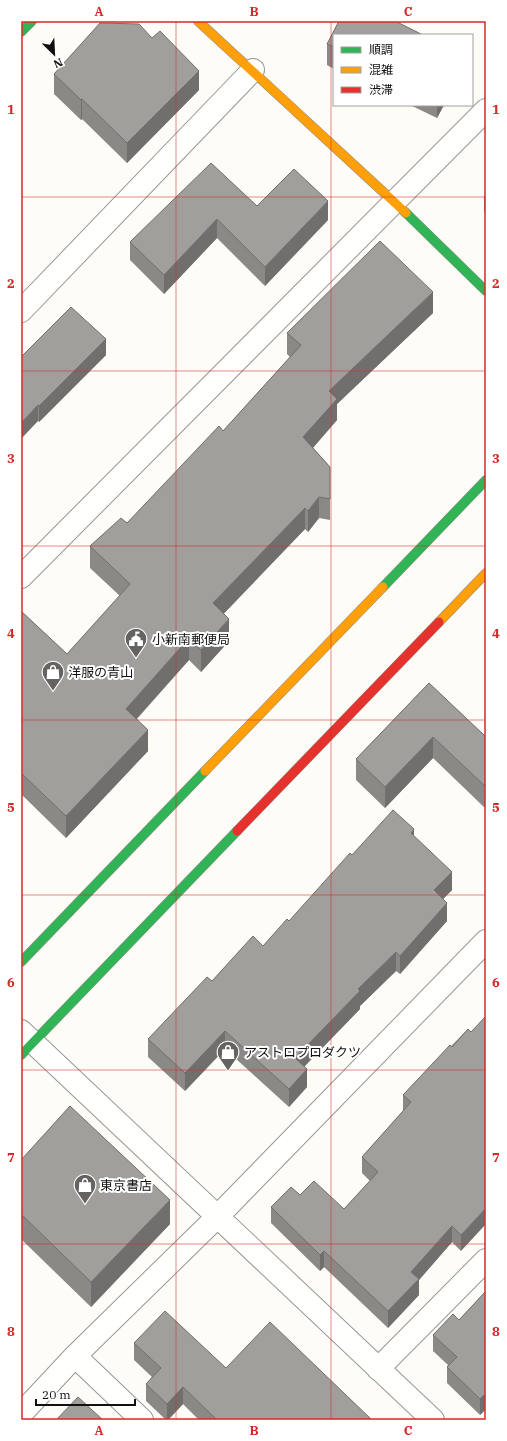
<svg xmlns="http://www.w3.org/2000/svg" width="507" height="1441" font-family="'IBM Plex Serif','Noto Sans JP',serif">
	<rect width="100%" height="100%" fill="#fdfcf7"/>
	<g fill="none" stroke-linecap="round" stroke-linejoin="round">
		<!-- street casing -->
		<g stroke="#979795" stroke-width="24">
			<path id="street" d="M21,311L253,70
				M21,577L486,110
				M21,1031L433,1420
				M75,1356L142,1420
				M378,1369L486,1260
				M21,1414L75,1356L218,1216L486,941"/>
		</g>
		<!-- fast casing -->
		<g stroke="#8e8d8b" stroke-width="10">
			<path id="fast" d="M21,32L32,21
				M406,213L486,291
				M383,587L486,480
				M21,962L205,771
				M21,1055L237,831"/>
		</g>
		<!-- slow casing -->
		<g stroke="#8e8d8b" stroke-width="10">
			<path id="slow" d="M198,21L406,213
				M439,622L486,573
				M205,771L383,587"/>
		</g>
		<!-- jam casing -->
		<g stroke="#8e8d8b" stroke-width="10">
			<path id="jam" d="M237,831L439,622"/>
		</g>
		<!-- street -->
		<use href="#street" stroke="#fffffe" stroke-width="22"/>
		<!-- fast -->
		<use href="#fast" stroke="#30b455" stroke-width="9"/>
		<!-- slow -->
		<use href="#slow" stroke="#ff9f0a" stroke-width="9"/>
		<!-- jam -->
		<use href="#jam" stroke="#e5322d" stroke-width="9"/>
	</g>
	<!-- wall -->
	<path fill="#8a8986" d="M334,35V69L327,65V44Z
		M54,74L199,90L127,163L82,119L81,120L54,94Z
		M410,105H444L437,118Z
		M486,195V214L484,211V197Z
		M257,206L328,220L265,286L217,238L164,294L130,260V242Z
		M433,313L337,404V420L313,448L330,467V520L319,518L308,532L305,529L223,614L229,641L201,672L189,660L137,719L148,751L66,838L21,794V611L67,654L120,596L90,568V546L127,523L223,431L290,357L287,354V333Z
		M106,355L39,422L38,421L21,357Z
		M429,683L486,737V809L433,758L385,808L356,780V759Z
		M414,836L452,890L443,899L447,921L400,974L396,971L360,1006V1009L305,1066L307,1087L289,1107L225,1049L185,1091L148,1057V1039L212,981L263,946L289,921L352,855Z
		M468,1029L461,1251L452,1242L419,1280V1295L388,1328L324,1267L320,1271L271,1223V1207L300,1195L344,1209L370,1181L362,1173V1157L403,1111V1095Z
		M21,1160L170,1224L91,1307L21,1239Z
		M486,1291V1409L480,1415L447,1383V1367L448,1365L433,1351V1335L459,1320Z
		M134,1343L226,1368L372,1420H199L183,1404L168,1420H166L146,1401V1384L152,1377L134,1360Z"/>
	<!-- shaded-wall -->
	<path fill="#716f6d" d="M199,71V90L127,163V143Z
		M82,99V119L81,120V100Z
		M437,105H444L437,118Z
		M328,201V220L265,286V267Z
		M217,219V238L164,294V275Z
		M433,292V313L337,404V420L303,459V437L329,391Z
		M106,339V355L39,422V406Z
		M38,405V421L21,439V423Z
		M319,497V518L308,532V511Z
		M305,508V529L213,625V603Z
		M229,619V641L201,672V650Z
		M189,638V660L126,730V709Z
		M148,730V751L66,838V816Z
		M433,737V758L385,808V787Z
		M414,829V847L411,833Z
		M452,872V890L434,908V890Z
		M447,903V921L400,974V956Z
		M396,952V971L360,1006V1009L295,1076V1058L358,989Z
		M225,1031V1049L185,1091V1073Z
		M307,1069V1087L289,1107V1089Z
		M170,1200V1224L91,1307V1282Z
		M486,1208V1224L461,1251V1235Z
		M452,1226V1242L419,1280V1295L388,1328V1311L411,1272Z
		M324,1251V1267L320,1271V1255Z
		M183,1387V1404L168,1420H167V1404Z
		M486,1393V1409L480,1415V1399Z"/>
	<!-- building -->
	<path fill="#a19f9c" stroke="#716f6d" d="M339,21H395L423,35H334V47L327,44Z
		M100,23L139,24L152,38L160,31L199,71L127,143L82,99L81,100L54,74Z
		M211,163L257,206L294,169L328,201L265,267L217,219L164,275L130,242Z
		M486,195V200L484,197Z
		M380,241L433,292L329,391L337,399L303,437L330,467V499L319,497L308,511L305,508L213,603L229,619L201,650L189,638L126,709L148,730L66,816L21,773V611L67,654L130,584L90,546L121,518L127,523L219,426L223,431L301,345L287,333Z
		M71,307L106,339L39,406L38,405L21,423V357Z
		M429,683L486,737V787L433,737L385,787L356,759Z
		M393,810L414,829L411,833L452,872L434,890L447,903L400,956L396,952L358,989L360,991L295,1058L307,1069L289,1089L225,1031L185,1073L148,1039L207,977L212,981L253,936L263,946L287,919L289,921L350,853L352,855Z
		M486,1016V1208L461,1235L452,1226L411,1272L419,1279L388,1311L324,1251L320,1255L271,1207L291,1187L300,1195L314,1181L344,1209L378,1172L362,1157L411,1102L403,1095L450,1045L452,1047L468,1029L471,1032Z
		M70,1106L170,1200L91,1282L21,1214V1160Z
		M486,1291V1393L480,1399L447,1367L457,1357L433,1335L453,1314L459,1320Z
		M165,1311L226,1368L270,1322L372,1420H217L183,1387L167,1404L146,1384L161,1368L134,1343Z
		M78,1397L103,1420H56Z"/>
	<!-- grid -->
	<path fill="none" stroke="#d62828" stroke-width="1" stroke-opacity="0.55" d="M176,21V1420M331,21V1420M21,197H486M21,371H486M21,546H486M21,720H486M21,895H486M21,1070H486M21,1244H486"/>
	<!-- icons -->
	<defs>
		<g id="civic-pin" transform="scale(1.15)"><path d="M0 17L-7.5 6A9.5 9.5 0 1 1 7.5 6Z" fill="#646362" stroke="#fff"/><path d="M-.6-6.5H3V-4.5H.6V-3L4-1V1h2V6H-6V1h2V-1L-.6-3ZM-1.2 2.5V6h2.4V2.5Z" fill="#fff"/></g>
		<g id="shop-pin" transform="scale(1.15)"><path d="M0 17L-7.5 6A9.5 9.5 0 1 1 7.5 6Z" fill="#646362" stroke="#fff"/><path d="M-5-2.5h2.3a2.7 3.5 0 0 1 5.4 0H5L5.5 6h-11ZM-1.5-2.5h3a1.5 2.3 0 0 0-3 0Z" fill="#fff"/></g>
	</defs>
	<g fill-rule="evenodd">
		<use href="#civic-pin" x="136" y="639"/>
		<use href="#shop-pin" x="53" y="672"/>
		<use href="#shop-pin" x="228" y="1052"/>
		<use href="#shop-pin" x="85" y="1185"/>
	</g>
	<g text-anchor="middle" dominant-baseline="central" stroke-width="4" stroke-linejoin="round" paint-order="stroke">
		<!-- poi labels -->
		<g font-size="13" fill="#111" stroke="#fff" text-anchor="start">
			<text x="152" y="639">小新南郵便局</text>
			<text x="68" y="672">洋服の青山</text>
			<text x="244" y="1052">アストロプロダクツ</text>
			<text x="100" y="1185">東京書店</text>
		</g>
	</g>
	<!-- border -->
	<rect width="507" height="1441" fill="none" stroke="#ffffff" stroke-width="44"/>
	<!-- legend -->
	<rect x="333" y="34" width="140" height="72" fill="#ffffff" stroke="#a0a0a0"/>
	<rect x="341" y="47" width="20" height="6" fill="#30b455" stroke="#a0a0a0"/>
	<text x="369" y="54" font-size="12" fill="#111111">順調</text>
	<rect x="341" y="67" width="20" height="6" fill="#ff9f0a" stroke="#a0a0a0"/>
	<text x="369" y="74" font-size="12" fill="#111111">混雑</text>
	<rect x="341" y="87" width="20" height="6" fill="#e5322d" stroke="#a0a0a0"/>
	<text x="369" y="94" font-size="12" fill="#111111">渋滞</text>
	<!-- north arrow -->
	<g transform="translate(54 54) rotate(156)" stroke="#ffffff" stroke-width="3" paint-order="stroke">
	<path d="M0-3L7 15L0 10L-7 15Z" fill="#111111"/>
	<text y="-6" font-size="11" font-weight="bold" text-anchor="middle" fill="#111111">N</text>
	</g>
	<!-- scale -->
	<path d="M36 1399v6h99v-6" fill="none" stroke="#111111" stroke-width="2"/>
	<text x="42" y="1399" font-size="12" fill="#111111" stroke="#ffffff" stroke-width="3" paint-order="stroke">20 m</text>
	<rect x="22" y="22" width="463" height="1397" fill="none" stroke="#d62828" stroke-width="1.5"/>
	<g font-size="13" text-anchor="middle" font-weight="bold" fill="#d62828">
		<text x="99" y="16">A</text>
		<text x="254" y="16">B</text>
		<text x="408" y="16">C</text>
		<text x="11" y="114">1</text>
		<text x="496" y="114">1</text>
		<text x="11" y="288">2</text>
		<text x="496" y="288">2</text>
		<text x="11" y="463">3</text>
		<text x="496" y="463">3</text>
		<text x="11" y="638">4</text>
		<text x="496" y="638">4</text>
		<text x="11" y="812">5</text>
		<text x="496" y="812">5</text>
		<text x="11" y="987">6</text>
		<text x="496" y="987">6</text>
		<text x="11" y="1162">7</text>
		<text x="496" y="1162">7</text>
		<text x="11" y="1336">8</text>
		<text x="496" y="1336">8</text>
		<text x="99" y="1435">A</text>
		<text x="254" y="1435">B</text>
		<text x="408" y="1435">C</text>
	</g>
</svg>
